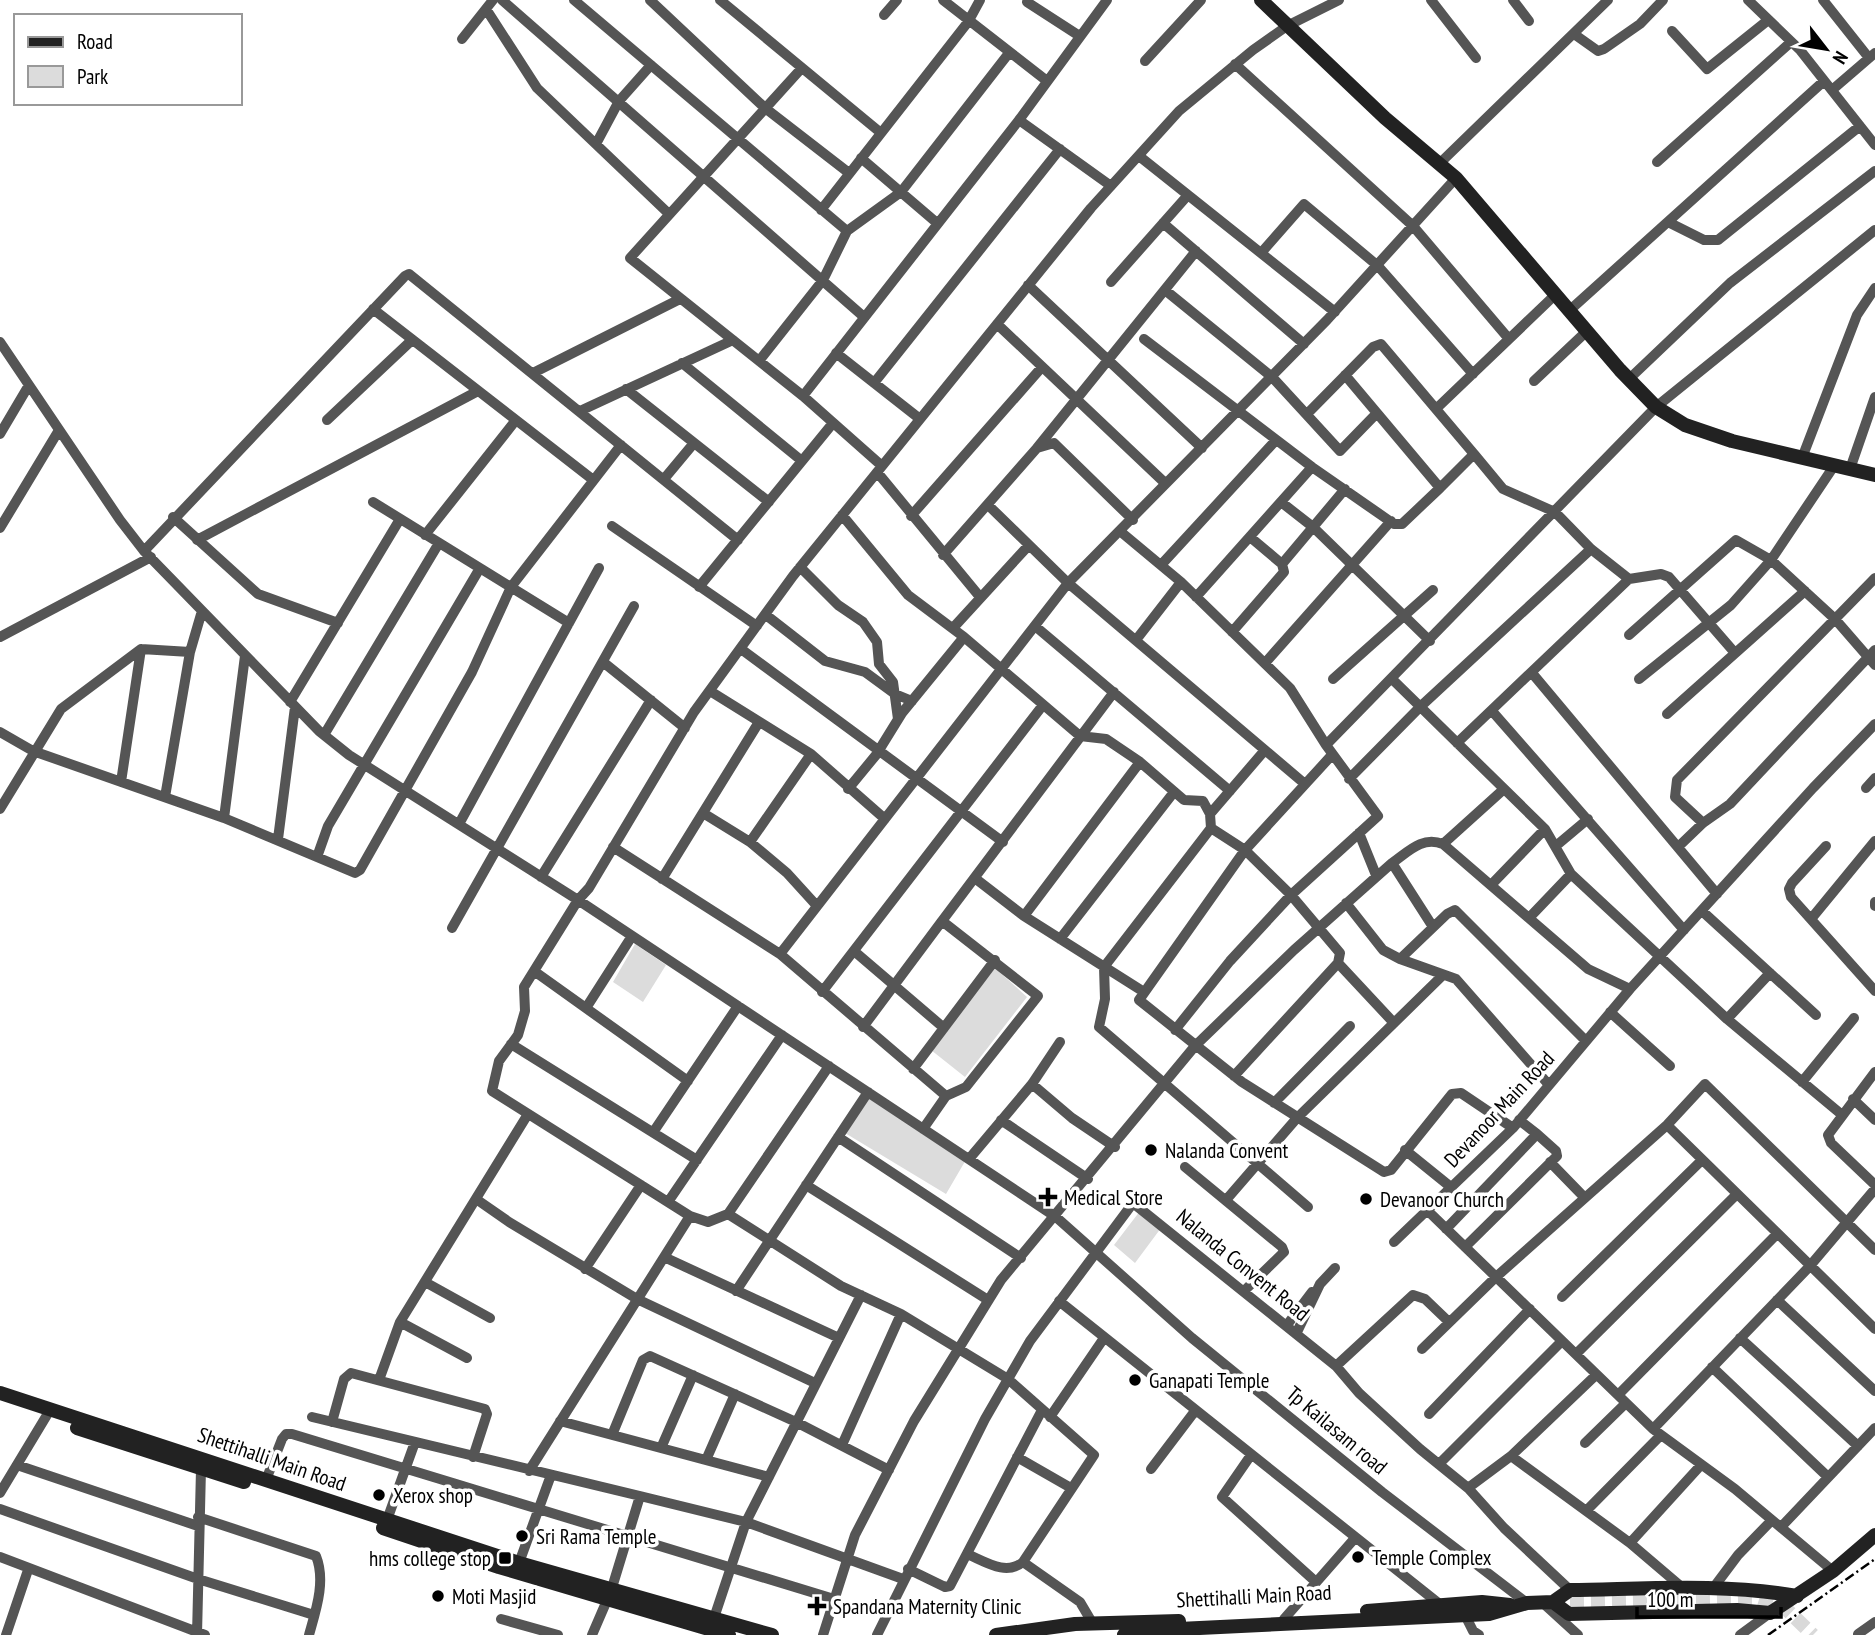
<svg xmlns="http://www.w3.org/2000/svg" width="1875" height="1635" font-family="'PT Sans Narrow',sans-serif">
	<rect width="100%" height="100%" fill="#fff"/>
	<!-- green -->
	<path fill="#dcdcdc" d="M635,944L666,965L643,1002L613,982Z
		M995,968L1027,997L965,1077L931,1050Z
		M867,1097L967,1158L946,1194L845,1133Z
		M1140,1211L1161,1228L1135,1263L1114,1245Z"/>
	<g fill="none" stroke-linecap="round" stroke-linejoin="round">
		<!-- secondary-tunnel -->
		<path stroke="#d9d9d9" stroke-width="14" stroke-dasharray="14 7" stroke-linecap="butt" d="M1570,1603L1755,1599L1785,1608L1813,1635"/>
		<!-- street -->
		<path stroke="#555" stroke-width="10" d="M502,0L864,317
			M574,0L847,231
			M650,0L765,108L849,173
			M720,0L881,133
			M943,0L1047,81
			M1431,0L1476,58
			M1513,0L1529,21
			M1748,0L1800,50L1875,145
			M1823,0L1869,58
			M1027,2L1078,35
			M486,9L537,88L668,213
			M884,15L897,0
			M1672,31L1707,69L1767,21
			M1574,34L1598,51L1604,49L1640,24L1663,0
			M462,39L493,0
			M1145,61L1201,0
			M1235,64L1413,226L1509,339
			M800,70L630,258L803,396L882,466
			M1832,90L1875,53
			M1019,120L1111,186
			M596,144L619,101L651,65
			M1139,156L1335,312
			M861,158L937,223
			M1657,162L1791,42
			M1439,164L1608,0
			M821,210L968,22L980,0
			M1668,222L1704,240H1718L1860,126
			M1163,223L1304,344
			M1261,253L1304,204L1378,266L1473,374
			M1111,282L1188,195
			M1028,285L1202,448
			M1165,290L1272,377L1340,451L1377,413
			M373,309L592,479
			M1570,310L1824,81
			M997,324L1165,483
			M1144,339L1312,467L1394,524H1402L1440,488
			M0,342L120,520L144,551L319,731L349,755L578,900L589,888L694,712L793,576L1091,208L1179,111L1253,50L1287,26L1339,0
			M836,353L920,419
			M759,361L823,280L847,231L901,192L1009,53
			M682,363L802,461
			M533,373L680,299
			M1628,380L1730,283L1875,171
			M1534,381L1587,331
			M874,383L1060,149
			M626,389L769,502
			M803,396L1019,120L1107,0
			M1438,407L1556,294
			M580,411L733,340
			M1307,414L1373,347L1381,344L1474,454L1440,488L1345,375
			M327,420L412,340
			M0,434L29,385
			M1037,448L1196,251
			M1474,454L1503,489L1555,512L1591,549L1629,579L1661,574L1669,577L1735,653
			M1802,458L1857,315L1875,288
			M1850,469L1875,397
			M877,472L980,597
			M664,479L694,443
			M373,502L569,623
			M1281,502L1313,527L1430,641
			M988,505L1068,583L1305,784
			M842,515L908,595L964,637L1080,736L1106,739L1140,762L1184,800L1203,801L1210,814L1211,828L1104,967L1105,999L1099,1027L1308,1207
			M911,516L1042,367
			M173,517L258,594L338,623
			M612,526L757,626
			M0,528L59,430
			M1121,532L1181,582L1290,688L1326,745
			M425,535L516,420
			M197,540L478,391
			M144,551L405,276L409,274L738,540
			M943,555L1037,448L1054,443L1133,520
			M1282,564L1345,489
			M1161,565L1276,440
			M800,567L838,605L863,622L877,642L879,664L893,682L898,719
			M1875,578L1835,619L1875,665
			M699,587L833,423
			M1196,597L1312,467
			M766,615L825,661L865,672L895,694L912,701
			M1035,626L1230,791
			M953,628L1029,545
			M1232,632L1284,572L1282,564L1250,537
			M1629,635L1736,540L1771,560L1835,619L1677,780L1675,797L1703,823
			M0,637L151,557
			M1136,640L1181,582
			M741,649L1003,842
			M603,662L685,728
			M1265,663L1391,521
			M1532,673L1717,894
			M1333,679L1433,590
			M1392,679L1545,829L1571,874L1727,1019L1841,1114
			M1639,679L1731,605L1771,560L1834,466
			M710,691L811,754L885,819
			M290,702L400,519
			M1492,711L1684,930
			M1667,714L1805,591
			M0,732L33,751L224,818L355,873L360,870L472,672L511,587L621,445
			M324,735L439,543
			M1457,743L1629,579
			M1331,756L1245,850L1139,1000L1242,1082L1384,1172L1391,1170L1452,1094L1461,1093L1513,1128
			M1349,779L1420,707L1591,549
			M121,782L141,649
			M1866,788L1875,778
			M848,789L876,755L902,713L964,637
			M165,797L190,652
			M0,809L61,709L141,649L190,652L202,611
			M703,813L750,842L787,873L817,906
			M1210,814L1265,750
			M224,818L245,656
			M459,824L599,568
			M1359,833L1376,875
			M278,839L295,707
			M750,842L811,754
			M1443,844L1504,789
			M1557,845L1588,819
			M1826,846L1792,883L1789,889L1791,897L1875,991
			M613,847L780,954L946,1096
			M1678,847L1703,823L1730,804L1875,650
			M317,857L328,826L480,568
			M1392,863C1409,851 1422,836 1443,844L1588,969L1630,989
			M541,877L651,700
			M662,879L759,722
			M976,879L1024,916L1140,762
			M1491,885L1545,829
			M1875,902V906
			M1346,903L1383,950L1400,959
			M1702,911L1816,1015
			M1024,916L1144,992
			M1529,918L1571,874
			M1811,919L1875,841
			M452,928L634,606
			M1060,939L1174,792
			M854,951L944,1028
			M780,954L1068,583L1327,320L1456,178
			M1338,963L1394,1023
			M534,971L688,1081
			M822,992L1043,705
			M586,1008L632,936
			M1610,1012L1670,1066
			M1727,1019L1770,973
			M863,1027L942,921
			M1175,1030L1230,961L1291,895L1245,850L1211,828
			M511,1044L697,1160
			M829,1066L728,1214L708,1222L690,1216L492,1091L499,1061L518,1035L525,1011L524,987L578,900L1056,1217L1192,1338L1382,1492L1527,1603
			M913,1069L995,960
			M1875,1072L1828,1135L1831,1143L1875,1185
			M1234,1076L1338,963L1340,953L1291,895L1378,816L1326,745L1656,407L1875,230
			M1802,1082L1854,1018
			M1032,1084L1072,1118L1115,1147
			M1549,1085L1456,979L1400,959L1447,914L1455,910L1586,1041
			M1853,1099L1875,1120
			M1274,1103L1350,1026
			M1001,1120L1088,1179
			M1667,1125L1875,1329
			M923,1129L946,1096L966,1087L1038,996L942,921L1114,692
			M654,1131L738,1006
			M838,1137L1021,1258
			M1405,1150L1452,1188
			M969,1159L1032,1084L1060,1042
			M1550,1162L1584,1197
			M1185,1167L1282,1247L1284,1252L1245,1290
			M806,1185L988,1300
			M476,1199L509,1222L637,1299L815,1383
			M1226,1200L1297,1118L1443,975
			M668,1202L782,1035
			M1429,1212L1653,1429L1735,1489L1833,1571
			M728,1214L841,1286L901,1314L1008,1379L1094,1455L1023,1562C1006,1576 986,1562 967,1554
			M1446,1229L1537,1134L1519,1120
			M1394,1242L1513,1128L1630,989L1813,788L1875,724
			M1465,1247L1557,1156L1556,1151L1537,1134
			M664,1257L839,1338
			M585,1269L641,1185
			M425,1282L490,1318
			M736,1291L868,1092
			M1562,1297L1702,1160
			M1777,1300L1875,1391
			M1059,1301L1442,1606
			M400,1322L467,1358
			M1287,1325L1312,1292
			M1297,1332L1320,1284L1335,1268
			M1740,1338L1858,1446
			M1422,1349L1496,1277L1667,1125L1705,1084L1875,1250
			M1576,1354L1737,1194
			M1336,1366L1413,1295L1425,1299L1449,1322
			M1712,1367L1828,1477
			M379,1380L400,1322L528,1114
			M1618,1395L1777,1234
			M1429,1414L1530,1309
			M312,1417L640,1496L611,1591L592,1635
			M1050,1417L1104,1338
			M560,1421L769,1477
			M332,1422L344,1379L351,1373L485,1409L487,1414L473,1457
			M1653,1429L1809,1267L1875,1189
			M612,1435L643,1360L650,1356L796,1422L889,1470
			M1585,1443L1626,1403
			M842,1445L901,1314
			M661,1448L693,1375
			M1251,1455L1222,1497L1316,1582
			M1511,1456L1630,1543
			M1017,1457L1071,1488
			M706,1460L735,1394
			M1440,1463L1562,1341
			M17,1465L198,1526
			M1151,1469L1195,1411
			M529,1471L690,1216
			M266,1480L282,1439L286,1434H292L834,1599
			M1468,1488L1511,1456L1596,1375
			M0,1493L50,1410
			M640,1496L746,1522L903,1579
			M0,1509L198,1579L314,1615
			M1586,1511L1661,1435
			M198,1517L316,1556C326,1581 316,1610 309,1635
			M387,1520L415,1442
			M1781,1527L1875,1428
			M0,1557L205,1635
			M1023,1562L1080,1602L1093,1624
			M519,1563L551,1475
			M908,1569L945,1587L950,1586L1042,1410
			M1714,1587L1738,1555L1772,1520
			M1684,1589L1630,1543L1701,1465
			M1543,1603L1578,1635
			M1465,1615L1473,1631L1479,1635
			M714,1618L746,1522L861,1295
			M501,1619L558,1635
			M1284,1619L1355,1538
			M1858,1634L1875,1622
			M6,1635L28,1570
			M197,1635L201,1469
			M823,1635L855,1535L914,1421L1001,1280L1195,1046L1294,950L1392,863L1433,927
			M877,1635L985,1419L1030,1341L1133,1203L1336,1366L1359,1393L1420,1449L1468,1488L1504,1528L1570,1590
			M1740,1635L1770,1613"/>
		<!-- secondary -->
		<path stroke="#222" stroke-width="14" d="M1261,0L1385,118L1456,178L1620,370L1656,407L1685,425L1732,441L1875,475
			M0,1393L519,1563L772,1635
			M77,1428L244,1482
			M383,1528L499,1567L729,1635
			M1553,1602L1569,1614L1737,1610L1770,1613L1833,1571L1875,1535
			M1367,1611L1482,1602L1510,1605
			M996,1635L1075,1624L1179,1621
			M1124,1635L1179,1629L1489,1614L1527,1603L1553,1602L1570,1590C1646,1589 1722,1583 1797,1596"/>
		<!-- rail -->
		<path stroke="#000" stroke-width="2.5" stroke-dasharray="10 3.5 2 3.5" stroke-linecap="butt" d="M1768,1635L1875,1559"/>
	</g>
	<!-- markers -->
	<g fill="#000" stroke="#fff" stroke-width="2.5">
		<circle cx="1151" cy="1150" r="7"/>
		<path d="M1044.5 1186.5h7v7h7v7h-7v7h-7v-7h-7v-7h7z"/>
		<circle cx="1366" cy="1199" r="7"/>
		<circle cx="1135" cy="1380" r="7"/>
		<circle cx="379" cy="1495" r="7"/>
		<circle cx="522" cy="1536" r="7"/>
		<circle cx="1358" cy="1557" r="7"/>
		<rect x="498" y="1551" width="14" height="14" rx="3.5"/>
		<circle cx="438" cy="1596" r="7"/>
		<path d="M813.5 1595.5h7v7h7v7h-7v7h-7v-7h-7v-7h7z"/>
	</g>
	<g text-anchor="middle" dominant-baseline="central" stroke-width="7" stroke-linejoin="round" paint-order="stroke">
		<!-- street labels -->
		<g font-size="21" fill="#000" stroke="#fff">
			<text transform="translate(1499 1109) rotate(-47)">Devanoor Main Road</text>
			<text transform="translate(1243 1265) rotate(39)">Nalanda Convent Road</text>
			<text transform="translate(1337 1430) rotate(40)">Tp Kailasam road</text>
			<text transform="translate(272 1459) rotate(19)">Shettihalli Main Road</text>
			<text transform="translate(1254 1596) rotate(-3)">Shettihalli Main Road</text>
		</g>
		<!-- poi labels -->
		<g font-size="21" fill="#000" stroke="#fff" text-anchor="start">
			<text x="1165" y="1150">Nalanda Convent</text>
			<text x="1064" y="1197">Medical Store</text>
			<text x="1380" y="1199">Devanoor Church</text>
			<text x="1149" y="1380">Ganapati Temple</text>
			<text x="393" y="1495">Xerox shop</text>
			<text x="536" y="1536">Sri Rama Temple</text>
			<text x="1372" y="1557">Temple Complex</text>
			<text x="491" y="1558" text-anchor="end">hms college stop</text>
			<text x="452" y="1596">Moti Masjid</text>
			<text x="833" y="1606">Spandana Maternity Clinic</text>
		</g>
	</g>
	<!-- legend -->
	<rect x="14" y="14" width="228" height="91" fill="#ffffff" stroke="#999999" stroke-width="2"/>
	<rect x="28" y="37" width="35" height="10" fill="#222222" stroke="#999999" stroke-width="2"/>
	<text x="77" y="49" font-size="21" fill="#000000">Road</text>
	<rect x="28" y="66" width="35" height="21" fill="#dcdcdc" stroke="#999999" stroke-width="2"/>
	<text x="77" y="84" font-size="21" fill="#000000">Park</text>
	<!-- north arrow -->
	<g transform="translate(1826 49) rotate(121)" stroke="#ffffff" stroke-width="5" paint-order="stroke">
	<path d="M0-5L12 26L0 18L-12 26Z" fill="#000000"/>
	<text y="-10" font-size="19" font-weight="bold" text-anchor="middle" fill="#000000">N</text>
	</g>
	<!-- scale -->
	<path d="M1637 1607v10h144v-10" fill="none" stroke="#000000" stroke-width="3.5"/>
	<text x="1647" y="1607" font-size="21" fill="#000000" stroke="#ffffff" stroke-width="5" paint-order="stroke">100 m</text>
</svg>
